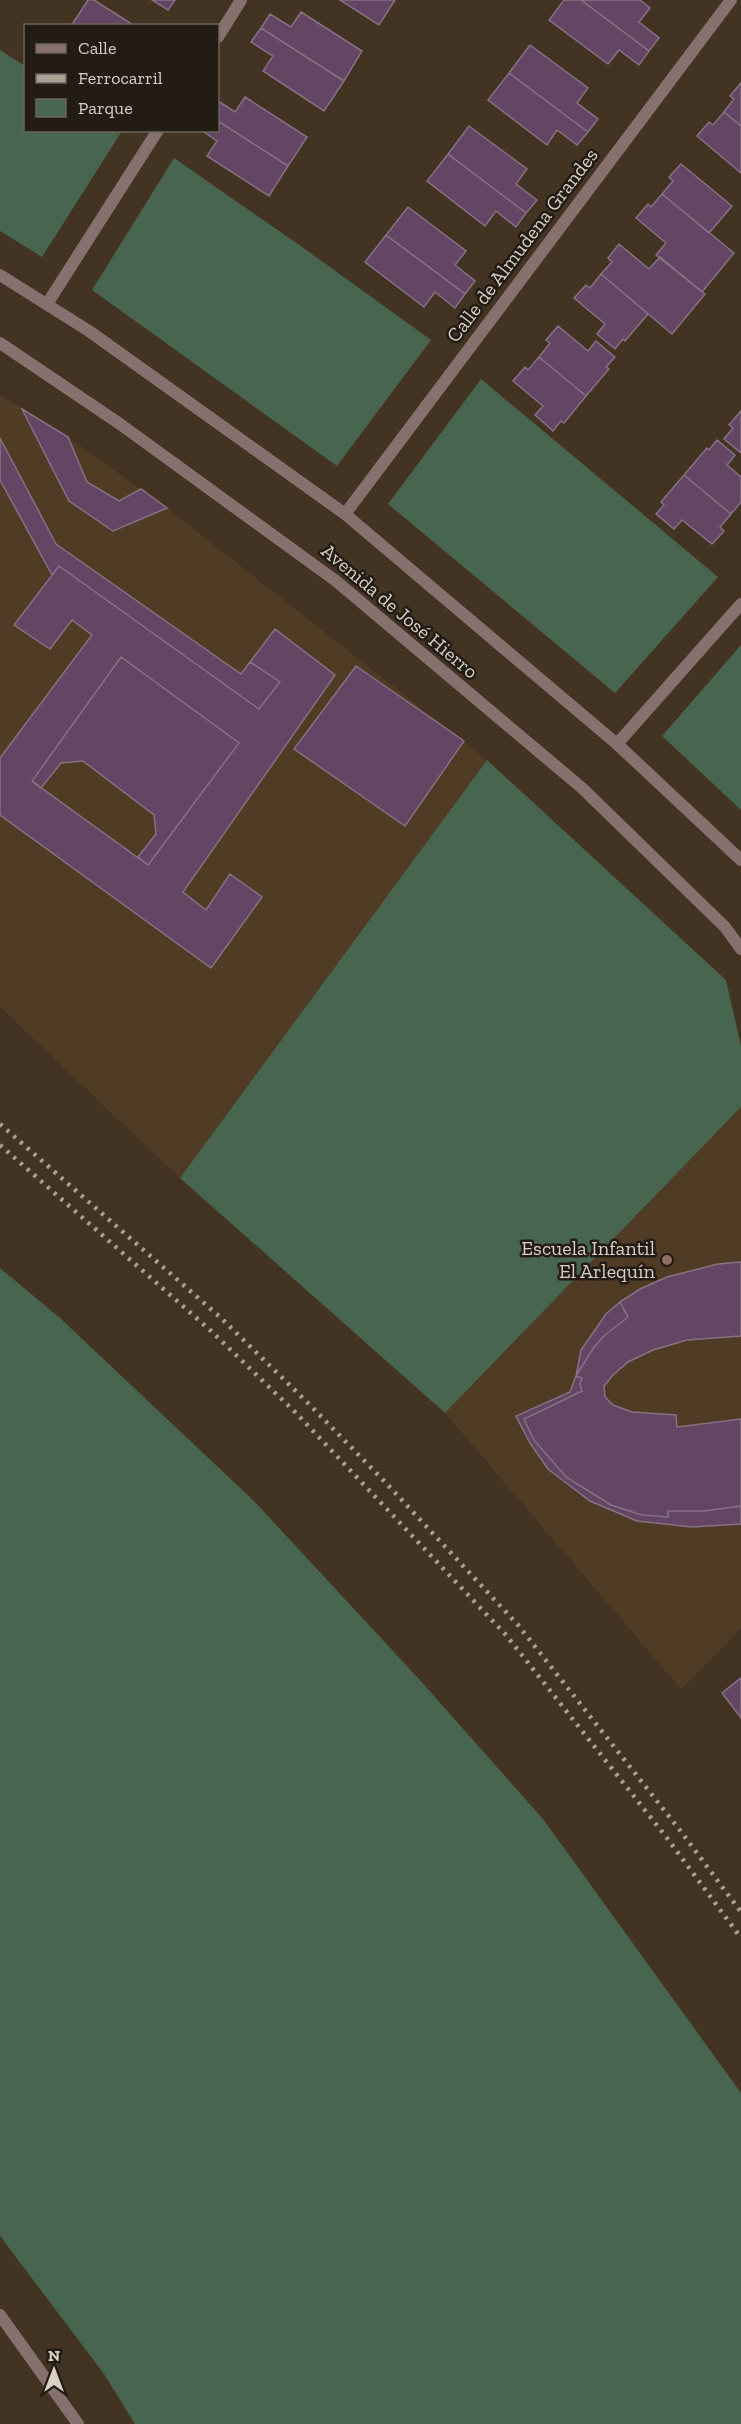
<svg xmlns="http://www.w3.org/2000/svg" width="741" height="2424" font-family="'Zilla Slab',serif">
	<rect width="100%" height="100%" fill="#423322"/>
	<!-- built -->
	<path fill="#503c25" d="M0,395L68,437L167,508L487,760L180,1178L0,1007Z
		M741,1107V1628L681,1689L445,1413Z"/>
	<!-- green -->
	<path fill="#48664f" d="M0,50L25,66L26,130L122,131L42,257L0,231Z
		M174,158L305,249L431,340L337,466L92,290Z
		M481,379L718,577L615,693L388,504Z
		M741,645V810L662,736Z
		M487,760L726,980L741,1046V1107L445,1413L180,1178Z
		M0,1268L60,1318L254,1501L419,1679L543,1819L741,2093V2424H135L104,2374L0,2236Z"/>
	<!-- building -->
	<path fill="#644563" stroke="#857284" stroke-width="1.5" fill-rule="evenodd" d="M88,0H94L135,26H71Z
		M152,0H175L168,10Z
		M340,0H395L379,25Z
		M564,0H581L649,51L639,65L619,50L608,64L549,20Z
		M581,0H640L650,8L639,22L659,38L649,51Z
		M301,12L362,51L344,81L261,28L270,14L291,27Z
		M261,28L344,81L324,111L263,71L273,56L251,42Z
		M530,45L588,88L577,103L598,119L588,132L509,73Z
		M509,73L588,132L577,145L557,130L547,145L488,100Z
		M741,83V126L724,112L734,99L730,96Z
		M245,97L307,137L288,166L218,121V101L235,112Z
		M724,112L741,126V173L697,136L709,122L713,125Z
		M218,121L288,166L269,196L207,156L217,141L201,130H218Z
		M469,126L527,169L516,184L537,200L526,213L448,154Z
		M448,154L526,213L516,227L496,211L485,226L427,181Z
		M681,164L732,206L709,233L662,194L673,181L669,177Z
		M662,194L734,253L702,292L656,255L666,243L636,218L648,204L651,207Z
		M408,207L466,251L455,265L475,281L465,294L386,235Z
		M386,235L465,294L455,308L435,292L424,307L365,262Z
		M619,244L649,269L660,257L705,294L672,334L601,274L612,262L608,258Z
		M601,274L648,314L625,341L623,339L615,349L597,334L605,324L574,298L586,285L590,288Z
		M558,326L588,351L596,341L615,357L606,367L609,369L586,396L539,357L550,343L546,340Z
		M539,357L586,396L564,423L561,421L553,431L535,415L543,406L513,381L525,367L528,370Z
		M22,409L68,437L87,482L119,501L141,489L167,508L113,531L69,501Z
		M741,411V453L724,439L733,428L729,425Z
		M0,438L56,544L241,674L250,662L280,682L259,709L59,566L52,575L0,480Z
		M717,440L735,455L727,465L741,477V502L731,514L684,475L707,448L709,450Z
		M684,475L731,514L720,527L724,531L712,544L682,520L674,529L656,514L664,505L661,502Z
		M59,566L259,709L280,682L250,662L275,629L335,675L183,892L206,910L230,874L262,897L211,968L0,815V758L92,635L72,620L50,649L14,625ZM121,657L239,743L148,865L32,781Z
		M121,657L239,743L148,865L138,857L156,834L154,815L83,761L61,763L41,788L32,781Z
		M356,666L464,741L405,826L294,749Z
		M741,1262V1336L687,1340L653,1350L628,1362L613,1375L604,1386L605,1397L613,1405L632,1412L676,1415L677,1427L741,1419V1506L704,1511H668V1517L642,1515L611,1505L566,1477L534,1440L524,1419L582,1391L580,1384L582,1378L576,1376L594,1347L605,1335L628,1317L620,1302L640,1289L667,1277L718,1264Z
		M620,1302L628,1317L605,1335L594,1347L576,1376L581,1350L606,1314Z
		M576,1376L582,1378L580,1384L582,1391L524,1419L534,1440L566,1477L611,1505L642,1515L668,1517V1511H704L741,1506V1524L692,1527L637,1521L590,1501L548,1469L530,1443L516,1416L570,1392Z
		M741,1678V1718L722,1693Z"/>
	<g fill="none" stroke-linecap="round" stroke-linejoin="round">
		<!-- street -->
		<path stroke="#86716e" stroke-width="12" d="M218,37L241,0
			M0,275L89,331L345,514L617,744L741,860
			M47,304L158,130
			M0,343L120,424L336,581L582,788L725,927L741,949
			M345,514L731,0
			M617,744L741,604
			M0,2315L78,2424"/>
		<!-- rail -->
		<path stroke="#aa9f93" stroke-width="4.5" stroke-dasharray="3 6" stroke-linecap="butt" d="M0,1124L221,1318L308,1403L386,1483L518,1625L679,1829L741,1912
			M0,1145L210,1330L297,1414L506,1635L667,1838L741,1938"/>
	</g>
	<!-- markers -->
	<circle fill="#8d6e63" stroke="#231c15" stroke-width="2" cx="667" cy="1260" r="6"/>
	<g text-anchor="middle" dominant-baseline="central" stroke-width="5" stroke-linejoin="round" paint-order="stroke">
		<!-- street labels -->
		<g font-size="20" fill="#dad0c6" stroke="#231c15">
			<text transform="translate(522 245) rotate(-53)">Calle de Almudena Grandes</text>
			<text transform="translate(400 611) rotate(40)">Avenida de José Hierro</text>
		</g>
		<!-- poi labels -->
		<g font-size="20" fill="#dad0c6" stroke="#231c15" text-anchor="end">
			<text x="655" y="1248">Escuela Infantil<tspan x="655" dy="23">El Arlequín</tspan></text>
		</g>
	</g>
	<!-- legend -->
	<rect x="24" y="24" width="195" height="108" fill="#231c15" stroke="#6c645c" stroke-width="1.5"/>
	<rect x="36" y="44" width="30" height="9" fill="#86716e" stroke="#6c645c" stroke-width="1.5"/>
	<text x="78" y="54" font-size="18" fill="#dad0c6">Calle</text>
	<rect x="36" y="74" width="30" height="9" fill="#aa9f93" stroke="#6c645c" stroke-width="1.5"/>
	<text x="78" y="84" font-size="18" fill="#dad0c6">Ferrocarril</text>
	<rect x="36" y="99" width="30" height="18" fill="#48664f" stroke="#6c645c" stroke-width="1.5"/>
	<text x="78" y="114" font-size="18" fill="#dad0c6">Parque</text>
	<!-- north arrow -->
	<g transform="translate(54 2370)" stroke="#231c15" stroke-width="4.5" paint-order="stroke">
	<path d="M0-4.5L10 22L0 15L-10 22Z" fill="#dad0c6"/>
	<text y="-9" font-size="16" font-weight="bold" text-anchor="middle" fill="#dad0c6">N</text>
	</g>
</svg>
